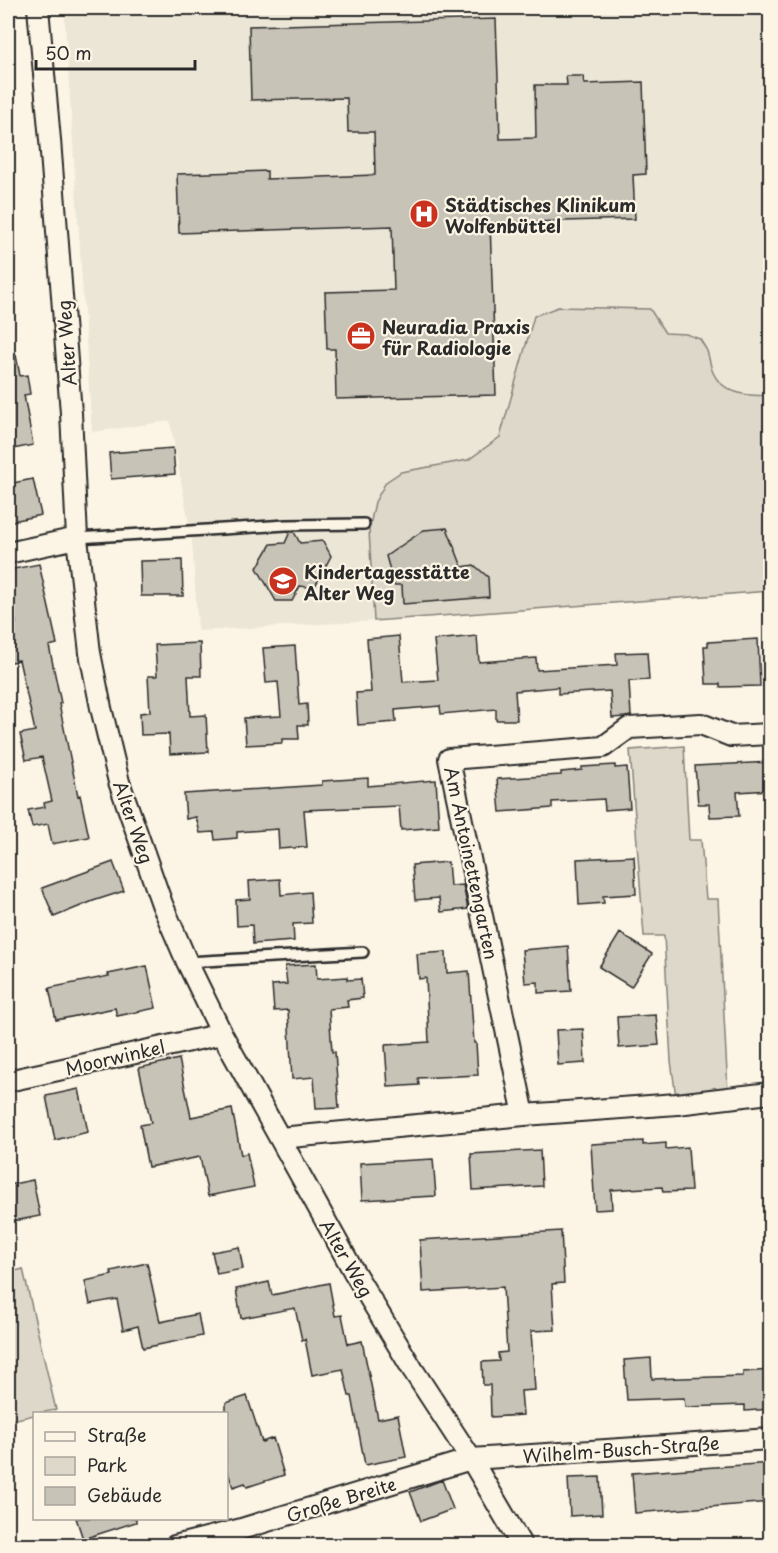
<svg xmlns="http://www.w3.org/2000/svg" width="778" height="1553" font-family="'Playpen Sans',sans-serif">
	<rect width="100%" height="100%" fill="#fcf5e5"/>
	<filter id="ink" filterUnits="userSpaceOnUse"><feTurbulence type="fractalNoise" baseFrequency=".0167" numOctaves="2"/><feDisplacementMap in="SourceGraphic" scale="12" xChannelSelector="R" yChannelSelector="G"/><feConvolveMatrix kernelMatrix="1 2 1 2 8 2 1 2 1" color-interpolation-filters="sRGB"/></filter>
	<g filter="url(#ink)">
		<!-- built -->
		<path fill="#ece6d7" d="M64,8H770V591L374,621L198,631L192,540L170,421L92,432Z"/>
		<!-- green -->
		<path fill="#ded8ca" stroke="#84827a" stroke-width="1.5" d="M558,307L650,309L665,333L686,334L700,339C702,343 705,347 707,351C709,357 710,364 712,370C721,394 749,397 770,395V591L374,621L369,530L375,502L386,482L401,472L468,460L500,437L534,316Z
			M684,746L689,840H701L706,899H718L728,1093L677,1104L671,1061L664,936H644L630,750Z
			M23,1269L56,1410L34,1414V1415L8,1421V1273Z"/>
		<!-- building -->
		<path fill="#c8c3b7" stroke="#2b2b2b" stroke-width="1.5" d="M496,19L500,139L536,138L535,85H567L566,76H583L584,84L643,82L646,174L633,175L635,219L490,223L496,395L336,399L335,349H327L325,292L394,290L392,226L179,233L177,174L267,171V179L375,175L374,132H348L347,98L251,100L249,26Z
			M16,355L20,376L27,375L30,394L24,395L33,445L8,450V356Z
			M173,448L175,474L111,479L109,453Z
			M33,479L41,515L8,522V484Z
			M447,528L462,567L474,565L488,577L489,597L403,604L402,585H394L386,556L424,530Z
			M290,532H294L300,543L323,541L331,556L314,588L300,586L292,601H276L257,568L271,544L285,543Z
			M182,560L183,596H141L140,561Z
			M39,564L57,644L49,646L61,703L59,704L78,796L80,795L89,837L52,844L48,824L32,827L28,810L45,807L44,803L52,801L42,757L26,760L20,734L35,731L19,660L8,663V626L16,623L8,579V570Z
			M399,636L403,682L438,680L434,640L477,636L479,662L536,658L537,670L617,665L616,653L647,652L649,680L629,681L631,716L625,717L612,718L610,691L558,694V687L515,691L517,720H496V709L441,714L440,706L395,710L396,722L358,725L356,693L371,692L367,639Z
			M758,639L760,686L720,687V684H706L704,646H708V642Z
			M200,643L201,676H188L190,716L206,715L208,752L170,754L169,734L141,735L140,713L150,712L148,676H157L155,645Z
			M295,646L299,705L307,704L308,725H298L299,739H282V743L246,745L244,718L281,716L278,682L266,683L263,648Z
			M771,762V790L737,792L739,816L710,817L709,804H698L695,766Z
			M615,765V768L627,767L630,808L605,810L604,799L552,802V808L500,812L497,779L561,775V772L582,770V767Z
			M368,778V786L436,780L439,827L401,830L399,806L304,810L307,847L279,849L278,829L237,832V838L215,840L214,832L200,833L196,817L186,819L184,794L322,785V781Z
			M634,856L636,894L603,896L604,903L579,905L577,859Z
			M113,862L124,891L93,901L54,917L42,888Z
			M448,862L450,886L463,885L468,909L441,912L439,898L415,900L412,865Z
			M280,879L281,895L310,892L312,923L293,924L294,941L253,944L252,925L237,926L236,900L250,899L249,881Z
			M620,933L652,954L631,987L599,967Z
			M568,946L571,991L538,993V982L525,983L522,950Z
			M446,952L447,973L469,971L474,1043H476L478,1075L418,1078L419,1085L388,1087L385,1045L429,1042L426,978L419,979L417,954Z
			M316,964L317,979L347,977V980L361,979L363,998L347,1000L348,1007L329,1009L332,1052H335L339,1108L316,1109L314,1077L292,1079L288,1010L274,1011L272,985L287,984L285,966Z
			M147,966L156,1008L117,1016L115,1008L56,1020L49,988L109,976L108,974Z
			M656,1015L659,1045L619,1048L617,1017Z
			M583,1029L585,1063L558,1065L556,1030Z
			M179,1059L191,1117L232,1109L241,1155L247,1153L254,1187L208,1196L200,1157L148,1167L140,1125L151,1123L139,1068Z
			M79,1089L88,1132L55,1140L46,1096Z
			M643,1141V1145L666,1143V1149L688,1147L691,1191L663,1192L662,1187L611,1190L612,1209L595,1210L591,1144Z
			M540,1150L542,1186L473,1190L471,1154Z
			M433,1159L436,1196L362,1200L360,1163Z
			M33,1180L40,1216L8,1222V1185Z
			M561,1231L564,1283L552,1284L555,1330L531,1331L535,1390L521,1391L523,1415L491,1417L490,1385H483L482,1362L499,1361L498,1353L507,1352L503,1287L423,1292L420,1240Z
			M239,1247L243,1269L217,1274L212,1252Z
			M147,1263L160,1322L198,1314L202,1336L143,1348L138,1326L123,1330L117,1299L90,1304L85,1281L112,1275L111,1271Z
			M269,1282L272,1295L329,1283L335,1316L342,1315L348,1344L362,1341L378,1419L398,1415L406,1457L365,1465L352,1396H349L343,1369L312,1375L305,1339L302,1340L295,1308L241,1318L236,1289Z
			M651,1358L652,1379L743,1376V1372L771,1370V1409L745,1411V1405L685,1407L684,1398L627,1400L624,1360Z
			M247,1396L262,1442L273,1438L284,1475L247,1487L245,1483L233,1487L226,1467V1403Z
			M771,1463V1502L635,1513L632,1473Z
			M600,1477L602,1514L570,1516L568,1478Z
			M442,1480L453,1509L421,1521L410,1492Z
			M76,1518H136V1522L83,1539Z"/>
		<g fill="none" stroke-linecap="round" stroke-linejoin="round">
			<!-- lane casing -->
			<g stroke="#2b2b2b" stroke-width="14">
				<path id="lane" d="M77,538L286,525L364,524
					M187,962L363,952"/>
			</g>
			<!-- street casing -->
			<g stroke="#2b2b2b" stroke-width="24">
				<path id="street" d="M38,8L50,140L71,413L77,538L90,653L101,708L119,782L162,904L187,962L222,1034L354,1272L413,1370L471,1459L522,1546
					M8,553L77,538
					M8,1081L222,1034
					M524,1115L449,759L603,747L629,728L701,724L731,736L770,734
					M280,1138L524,1115L677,1104L770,1093
					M175,1546L238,1530L471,1459L770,1439"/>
			</g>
			<!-- lane -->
			<use href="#lane" stroke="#fcf5e5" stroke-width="9"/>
			<!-- street -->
			<use href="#street" stroke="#fcf5e5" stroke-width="20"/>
		</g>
	</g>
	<!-- icons -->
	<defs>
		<g id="hospital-disc" transform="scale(1.5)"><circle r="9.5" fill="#c8321e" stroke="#fcf5e5"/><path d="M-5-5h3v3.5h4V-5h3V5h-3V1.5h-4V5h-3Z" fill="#fff"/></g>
		<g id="office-disc" transform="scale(1.5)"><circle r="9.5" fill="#c8321e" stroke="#fcf5e5"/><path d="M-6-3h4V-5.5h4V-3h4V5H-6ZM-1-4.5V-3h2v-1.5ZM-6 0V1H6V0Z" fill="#fff"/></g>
		<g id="school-disc" transform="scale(1.5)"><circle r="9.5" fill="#c8321e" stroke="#fcf5e5"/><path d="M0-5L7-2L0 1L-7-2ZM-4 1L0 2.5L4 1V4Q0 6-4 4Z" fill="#fff"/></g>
	</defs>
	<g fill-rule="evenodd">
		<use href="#hospital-disc" x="424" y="214"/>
		<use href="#office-disc" x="361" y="336"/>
		<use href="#school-disc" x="283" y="581"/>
	</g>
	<g text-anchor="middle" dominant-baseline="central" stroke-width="4.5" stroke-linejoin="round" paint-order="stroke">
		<!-- poi labels -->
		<g font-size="18" font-weight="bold" fill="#2b2b2b" stroke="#fcf5e5" text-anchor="start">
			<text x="445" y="204">Städtisches Klinikum<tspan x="445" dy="21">Wolfenbüttel</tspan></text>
			<text x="382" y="326">Neuradia Praxis<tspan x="382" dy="21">für Radiologie</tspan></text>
			<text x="304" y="571">Kindertagesstätte<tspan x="304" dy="21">Alter Weg</tspan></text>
		</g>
		<!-- street labels -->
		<g font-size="18" fill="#2b2b2b" stroke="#fcf5e5">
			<text transform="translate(66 343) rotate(-94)">Alter Weg</text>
			<text transform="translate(134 822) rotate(71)">Alter Weg</text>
			<text transform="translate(472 863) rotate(78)">Am Antoinettengarten</text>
			<text transform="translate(115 1057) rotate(-13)">Moorwinkel</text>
			<text transform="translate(347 1258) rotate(60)">Alter Weg</text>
			<text transform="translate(621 1449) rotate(-4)">Wilhelm-Busch-Straße</text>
			<text transform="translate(341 1499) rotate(-17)">Große Breite</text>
		</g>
	</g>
	<!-- margin -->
	<rect width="778" height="1553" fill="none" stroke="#fcf5e5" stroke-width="30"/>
	<rect x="15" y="15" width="748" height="1523" fill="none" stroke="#2b2b2b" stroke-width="2" filter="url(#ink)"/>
	<!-- legend -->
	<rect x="33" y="1412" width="195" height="108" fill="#fcf5e5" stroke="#a8a49b" stroke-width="1.5"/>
	<rect x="45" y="1432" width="30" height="9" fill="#fcf5e5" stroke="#a8a49b" stroke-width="1.5"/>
	<text x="87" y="1442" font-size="18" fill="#2b2b2b">Straße</text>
	<rect x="45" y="1457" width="30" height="18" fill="#ded8ca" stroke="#a8a49b" stroke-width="1.5"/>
	<text x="87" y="1472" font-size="18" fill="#2b2b2b">Park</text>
	<rect x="45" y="1487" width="30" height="18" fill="#c8c3b7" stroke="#a8a49b" stroke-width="1.5"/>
	<text x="87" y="1502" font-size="18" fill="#2b2b2b">Gebäude</text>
	<!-- scale -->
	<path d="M36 60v9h159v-9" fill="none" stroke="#2b2b2b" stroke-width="3"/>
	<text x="45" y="60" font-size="18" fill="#2b2b2b" stroke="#fcf5e5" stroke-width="4.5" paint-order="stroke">50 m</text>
</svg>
